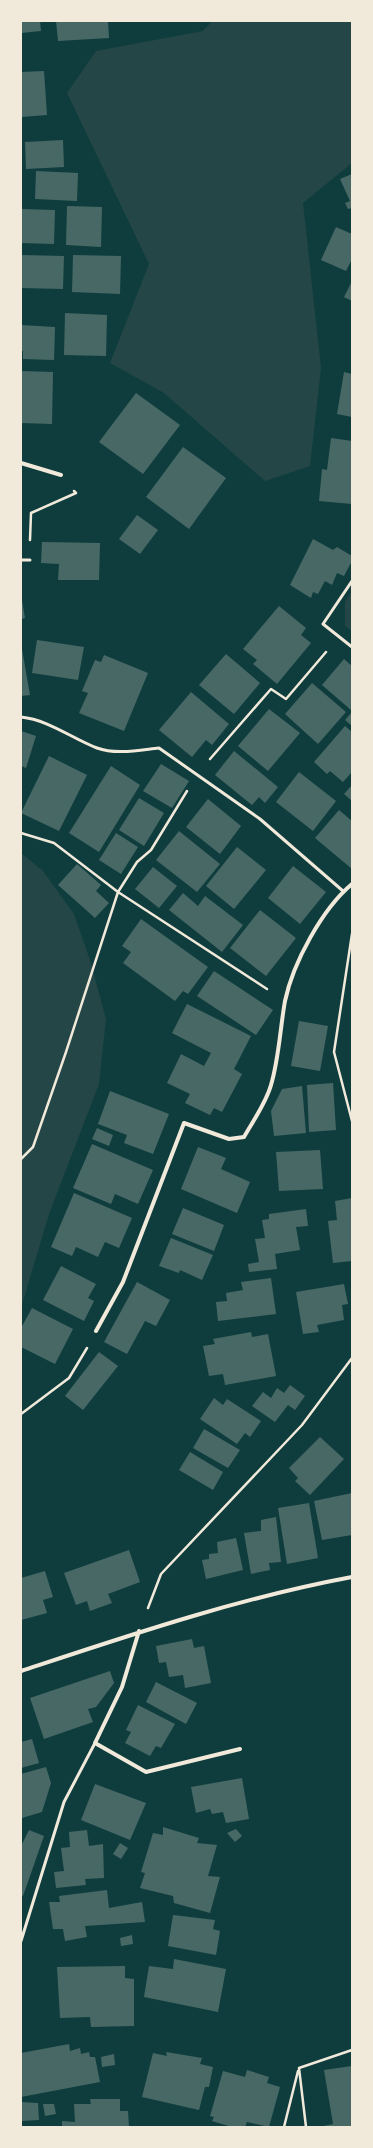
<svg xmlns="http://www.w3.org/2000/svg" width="373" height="2148" font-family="Overpass,sans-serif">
	<rect width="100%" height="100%" fill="#0f3d3e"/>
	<!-- green -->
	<path fill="#244646" d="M212,21H352V163L303,203L321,368L310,466L265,481L164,393L110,363L149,264L67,93L96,51L203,31Z
		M352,591V631L345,626V602Z
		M21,853L43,871L74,914L90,960L106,1019L99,1084L49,1214L21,1308Z"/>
	<!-- building -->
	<path fill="#486865" d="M21,21H40L41,31L21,33Z
		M56,21H108L109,38L58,41Z
		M44,71L47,115L21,117V72Z
		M63,140L64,167L26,169L25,142Z
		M36,171L78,173L77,201L35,199Z
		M352,174V208L348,209L345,203L350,201L340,179Z
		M67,206L102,207L101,247L66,245Z
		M21,209L55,210L54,244L21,243Z
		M336,227L352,234V259L346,271L321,260Z
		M21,255L64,256L63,289L21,288Z
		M73,255L121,256L120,294L72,292Z
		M352,281V301L344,297Z
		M65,313L107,315L106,356L64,355Z
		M21,325L55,327L54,360L23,359V351H21Z
		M21,371L53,372L52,424L21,423Z
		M344,372L352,374V417L337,414Z
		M136,393L180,425L143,474L99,442Z
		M331,438L352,441V504L319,501L322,469L327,470Z
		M183,447L226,478L189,529L146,497Z
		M137,515L158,530L140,554L119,539Z
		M313,539L333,550L337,547L352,556V561L344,576L337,573L332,585L325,581L318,594L313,592L311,598L290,585Z
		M42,542L100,543L99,580H58L59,564L41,563Z
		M22,600L25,618L21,619V601Z
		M279,606L306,628L301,635L311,643L277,684L253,664L257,660L243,649Z
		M37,640L84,647L78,680L32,673Z
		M21,649H22L30,695L21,696Z
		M226,654L260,683L234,714L199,685Z
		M104,655L148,673L124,731L79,713L88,693L82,691L95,660L101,662Z
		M344,659L352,666L351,710L322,685Z
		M312,683L346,712L318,744L285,714Z
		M191,692L229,724L212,745L206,740L192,757L159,730Z
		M269,709L300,733L268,771L238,746Z
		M352,712V726L345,720Z
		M345,726L352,732V772L343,782L330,771L327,774L314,762Z
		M21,731L36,736L26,768L21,766Z
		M234,751L278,787L265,803L259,797L252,805L215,775Z
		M49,756L87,775L59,831L21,813Z
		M161,764L189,781L172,808L143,791Z
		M111,766L140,785L99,852L69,833Z
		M299,772L336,801L313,831L276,802Z
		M352,785V801L344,794Z
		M139,798L164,813L144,846L119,830Z
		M208,799L241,826L220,854L186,827Z
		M339,810L352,821V869L315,838Z
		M179,831L220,864L197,892L156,860Z
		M116,833L138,847L121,874L99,860Z
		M237,847L266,870L234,909L206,886Z
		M77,864L101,885L96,891L109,903L95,918L58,885Z
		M293,866L326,892L300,924L268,898Z
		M153,867L177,886L159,908L135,889Z
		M183,893L198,906L205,896L243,925L222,952L169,910Z
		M260,910L296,938L266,976L230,948Z
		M141,919L208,967L188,994L183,991L175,1001L123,963L131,952L122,946Z
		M214,971L273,1010L256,1035L197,996Z
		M187,1004L251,1036L234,1069L242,1074L222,1112L214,1108L210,1115L185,1103L190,1094L167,1083L181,1054L204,1066L211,1053L172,1033Z
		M299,1021L328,1026L320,1071L291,1066Z
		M333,1083L336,1130L309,1132L307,1085Z
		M302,1086L306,1133L274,1136L271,1111L282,1089Z
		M110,1091L169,1114L153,1154L124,1143L127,1135L98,1124Z
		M97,1128L113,1135L109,1146L92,1139Z
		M92,1144L153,1170L138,1204L115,1194L111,1204L73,1188Z
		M198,1147L226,1158L221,1169L250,1182L237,1213L181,1189Z
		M320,1150L323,1189L279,1191L276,1152Z
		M74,1193L132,1218L119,1248L105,1242L98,1257L76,1247L72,1256L51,1247Z
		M352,1198V1261L333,1263L328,1221L337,1220L335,1201Z
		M183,1208L224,1225L214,1251L172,1234Z
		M306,1209L308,1226L296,1227L300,1250L275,1254L277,1269L249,1272L248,1264L259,1262L255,1239L265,1238L262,1220L269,1219V1214Z
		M171,1238L213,1255L202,1280L180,1270L179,1273L159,1266Z
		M61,1266L96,1284L88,1298L94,1301L84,1321L43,1300Z
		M271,1278L276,1314L218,1321L216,1302L227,1301L226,1293L243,1290L241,1282Z
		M137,1282L170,1300L156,1326L145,1321L127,1354L104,1342Z
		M344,1284L348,1304L342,1305L344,1320L317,1325L319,1332L303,1334L296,1292Z
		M32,1308L73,1329L55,1364L21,1347V1328Z
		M251,1332L252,1337L268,1334L276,1376L225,1385L223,1374L209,1376L203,1346L215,1344L213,1339Z
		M99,1352L118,1366L83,1410L65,1396Z
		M290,1385L305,1396L295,1410L288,1405L275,1422L252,1406L263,1392L271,1398L277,1388L284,1393Z
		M214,1398L223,1405L227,1399L261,1421L250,1437L245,1433L237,1444L200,1419Z
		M204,1429L240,1450L228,1468L193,1448Z
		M320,1437L344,1459L310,1495L295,1481L298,1478L289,1468Z
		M190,1452L223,1472L213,1490L179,1470Z
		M352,1493V1535L322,1540L314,1501Z
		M309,1503L318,1558L287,1564L278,1508Z
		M276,1517L281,1562L269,1563L270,1570L251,1574L244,1533L261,1531V1520Z
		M236,1538L243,1570L206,1579L202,1560L209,1559V1554L218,1553L217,1542Z
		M129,1550L140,1582L108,1594L112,1603L90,1611L87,1601L76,1605L64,1573Z
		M45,1571L53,1597L43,1600L47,1613L21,1620V1578Z
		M192,1639L194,1648L204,1646L211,1683L185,1688L183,1675L169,1677L166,1662L159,1663L156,1646Z
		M110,1671L114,1683L96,1707L88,1709L93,1722L44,1739L30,1698Z
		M156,1682L197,1703L186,1724L146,1702Z
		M138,1705L175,1724L161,1748L156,1746L150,1756L125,1743L131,1732L126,1730Z
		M32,1739L39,1763L21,1768V1742Z
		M46,1767L51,1783L42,1812L22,1818L21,1774Z
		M242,1778L249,1819L226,1823L223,1812L212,1814L210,1809L196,1813L191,1787Z
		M95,1784L146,1803L130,1840L81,1820Z
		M163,1827L199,1838L197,1843L217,1845L208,1876L220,1877L210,1913L174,1903L173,1896L140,1888L145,1873L141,1872L153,1833L163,1835Z
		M236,1829L242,1836L235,1842L227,1833Z
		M29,1830L44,1836L23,1896L21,1895V1846Z
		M87,1830L89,1846L103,1844L104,1878L85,1879L86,1885L56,1888L54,1872L64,1871L61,1848L70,1847L69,1832Z
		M120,1843L128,1848L121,1859L113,1854Z
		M107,1890L109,1908L142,1902L145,1922L85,1926L87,1937L65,1941L63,1929H53L49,1902H60L59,1896Z
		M173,1915L215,1920L213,1929L220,1931L216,1955L168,1946Z
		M132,1935L133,1944L121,1946L120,1938Z
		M174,1959L226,1969L218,2012L144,1997L149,1966L173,1969Z
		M125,1966V1978L134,1979V2026L91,2027L90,2017L60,2018L57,1967Z
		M69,2044L70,2051L80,2048L81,2054L89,2052L90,2057H95L100,2082L21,2097V2053Z
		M166,2052L202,2058L200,2064L213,2067L209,2087H205L199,2110L142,2097L153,2053L167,2056Z
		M114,2054L115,2065L102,2067L101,2057Z
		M352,2066V2127H319L333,2124L324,2070Z
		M247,2070L269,2077L267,2083L280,2087L269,2127L247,2122L245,2127H232L212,2121L214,2117L210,2116L223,2071L245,2077Z
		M90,2099H120V2111H128L129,2127H62V2121L75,2122L74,2104H91Z
		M21,2102L38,2103L39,2120L21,2121Z
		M43,2104H54L56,2114L45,2116Z"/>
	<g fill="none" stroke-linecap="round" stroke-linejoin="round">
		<!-- path -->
		<path stroke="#f1e9da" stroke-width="2.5" d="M30,540L31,513L76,493L74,491
			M210,759L271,689L286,699L326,652
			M21,833L54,843L118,892L267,989
			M352,934L334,1052L352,1121
			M21,1159L33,1147L66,1052L118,892L137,862L151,850L187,791
			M21,1414L69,1378L87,1348
			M148,1608L161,1574L302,1425L352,1358
			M284,2127L298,2071
			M306,2127L299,2068L352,2050"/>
		<!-- service -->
		<path stroke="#f1e9da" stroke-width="3" d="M21,560H30
			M352,581L323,624L352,647
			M21,717C49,720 71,738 97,748C116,755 140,750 159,748L260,819L343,891
			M21,1941L64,1802L95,1743"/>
		<!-- minor -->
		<path stroke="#f1e9da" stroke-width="4" d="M21,463L61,475
			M96,1331L123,1282L184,1123L229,1139L244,1137C253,1121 266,1103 271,1085C279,1058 280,1029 285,1001C293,963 322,909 352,884
			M139,1631L122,1687L95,1743L146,1772L240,1749
			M21,1671C130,1635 239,1598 352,1577"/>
	</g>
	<!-- border -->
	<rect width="373" height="2148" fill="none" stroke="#f1e9da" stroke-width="44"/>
</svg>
